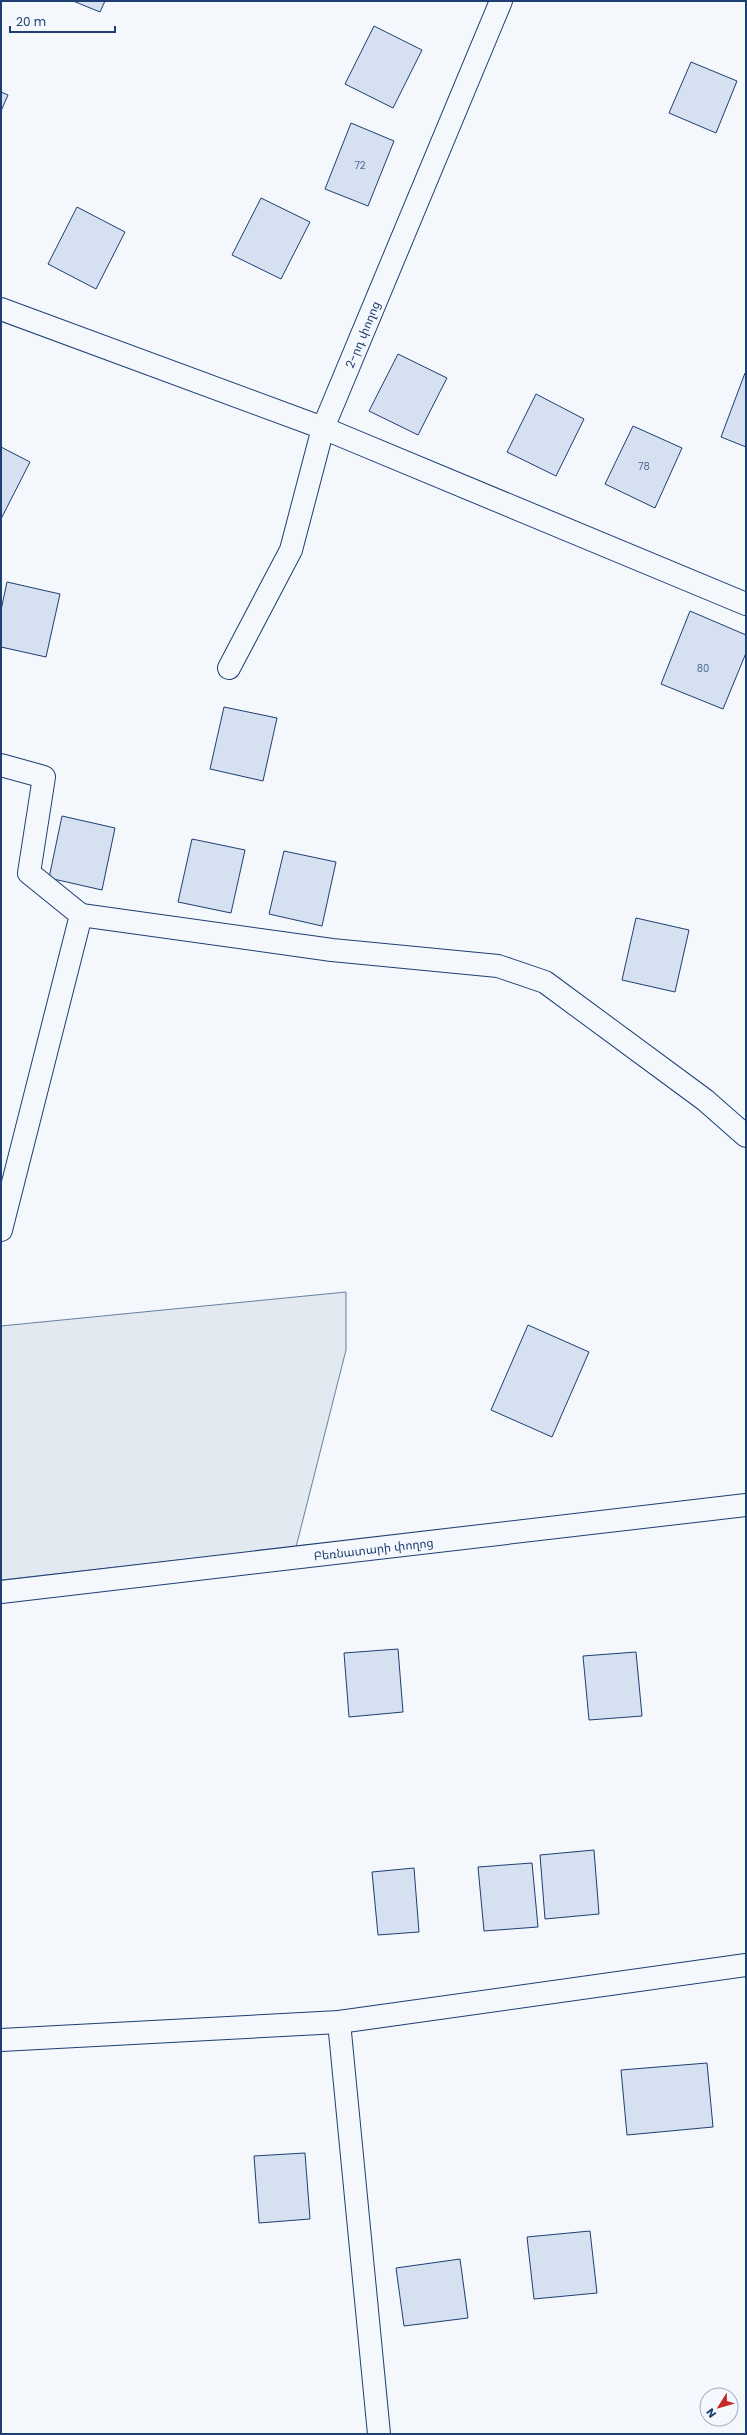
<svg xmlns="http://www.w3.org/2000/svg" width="747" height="2435" font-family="Poppins,'Noto Sans Armenian',sans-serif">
	<rect width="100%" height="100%" fill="#f4f7fb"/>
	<!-- green -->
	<path fill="#e3e9f0" stroke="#687fa3" d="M346,1292V1350L296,1547L1,1580V1326Z"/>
	<!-- building -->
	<path fill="#d5e0f0" stroke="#1d3f73" d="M73,1H105L100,12Z
		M374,26L422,50L393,108L345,84Z
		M691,62L737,81L716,133L669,113Z
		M1,92L8,95L1,111Z
		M351,123L394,141L368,206L325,189Z
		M261,198L310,222L281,279L232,255Z
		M77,207L125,232L96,289L48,264Z
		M398,354L447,378L418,435L369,411Z
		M745,373H746V447L721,437Z
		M536,394L584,419L556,476L507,452Z
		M633,426L682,448L655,508L605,484Z
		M1,447L30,462L1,519Z
		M7,582L60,594L46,657L1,647V610Z
		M690,611L746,635V653L723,709L661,684Z
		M224,707L277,718L263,781L210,769Z
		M62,816L115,828L102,890L49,878Z
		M192,839L245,850L231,913L178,902Z
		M284,851L336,862L322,926L269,914Z
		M636,918L689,930L675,992L622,980Z
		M528,1325L589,1352L552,1437L491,1410Z
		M398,1649L403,1712L349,1717L344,1653Z
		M636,1652L642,1716L589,1720L583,1656Z
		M594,1850L599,1914L545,1919L540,1855Z
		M532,1863L538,1927L484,1931L478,1867Z
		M414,1868L419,1932L378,1935L372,1872Z
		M707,2063L713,2127L627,2135L621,2070Z
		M305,2153L310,2219L259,2223L254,2156Z
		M590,2231L597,2293L534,2299L527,2237Z
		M460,2259L468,2318L404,2326L396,2268Z"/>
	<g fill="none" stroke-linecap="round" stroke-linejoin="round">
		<!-- minor casing -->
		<g stroke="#1d3f73" stroke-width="24">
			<g id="minor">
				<path d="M1,309L323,428L746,604"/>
				<path id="s1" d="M229,668L291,550L323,428L501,1"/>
				<path d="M1,765L44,777L29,873L81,915L1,1230"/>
				<path d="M81,915L332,950L498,966L545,982L705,1100L746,1136"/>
				<path id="s2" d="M1,1592L746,1505"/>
				<path d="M339,2022L379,2434"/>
				<path d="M1,2040L339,2022L746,1965"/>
			</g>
		</g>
		<!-- minor -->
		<use href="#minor" stroke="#f4f7fb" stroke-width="22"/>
	</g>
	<g text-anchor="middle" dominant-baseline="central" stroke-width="3" stroke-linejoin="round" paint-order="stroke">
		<!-- number labels -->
		<g font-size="10" fill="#4b6792">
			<text x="360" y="165">72</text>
			<text x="644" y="466">78</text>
			<text x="703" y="668">80</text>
		</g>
		<!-- street labels -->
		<g font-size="12" fill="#1d3f73" stroke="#f4f7fb">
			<text stroke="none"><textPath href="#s1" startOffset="361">2-րդ փողոց</textPath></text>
			<text stroke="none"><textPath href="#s2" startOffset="375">Բեռնատարի փողոց</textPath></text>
		</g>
	</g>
	<!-- border -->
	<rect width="747" height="2435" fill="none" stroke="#1d3f73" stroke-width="4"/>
	<!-- north arrow -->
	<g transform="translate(719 2407) rotate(233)"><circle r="19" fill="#f4f7fb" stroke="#9eadc5"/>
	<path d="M0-3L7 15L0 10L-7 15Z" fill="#c62828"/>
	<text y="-6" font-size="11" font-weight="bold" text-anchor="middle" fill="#1d3f73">N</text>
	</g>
	<!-- scale -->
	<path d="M10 26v6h105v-6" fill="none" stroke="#1d3f73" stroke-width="2"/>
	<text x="16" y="26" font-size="12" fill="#1d3f73" stroke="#f4f7fb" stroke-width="3" paint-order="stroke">20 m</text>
</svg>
